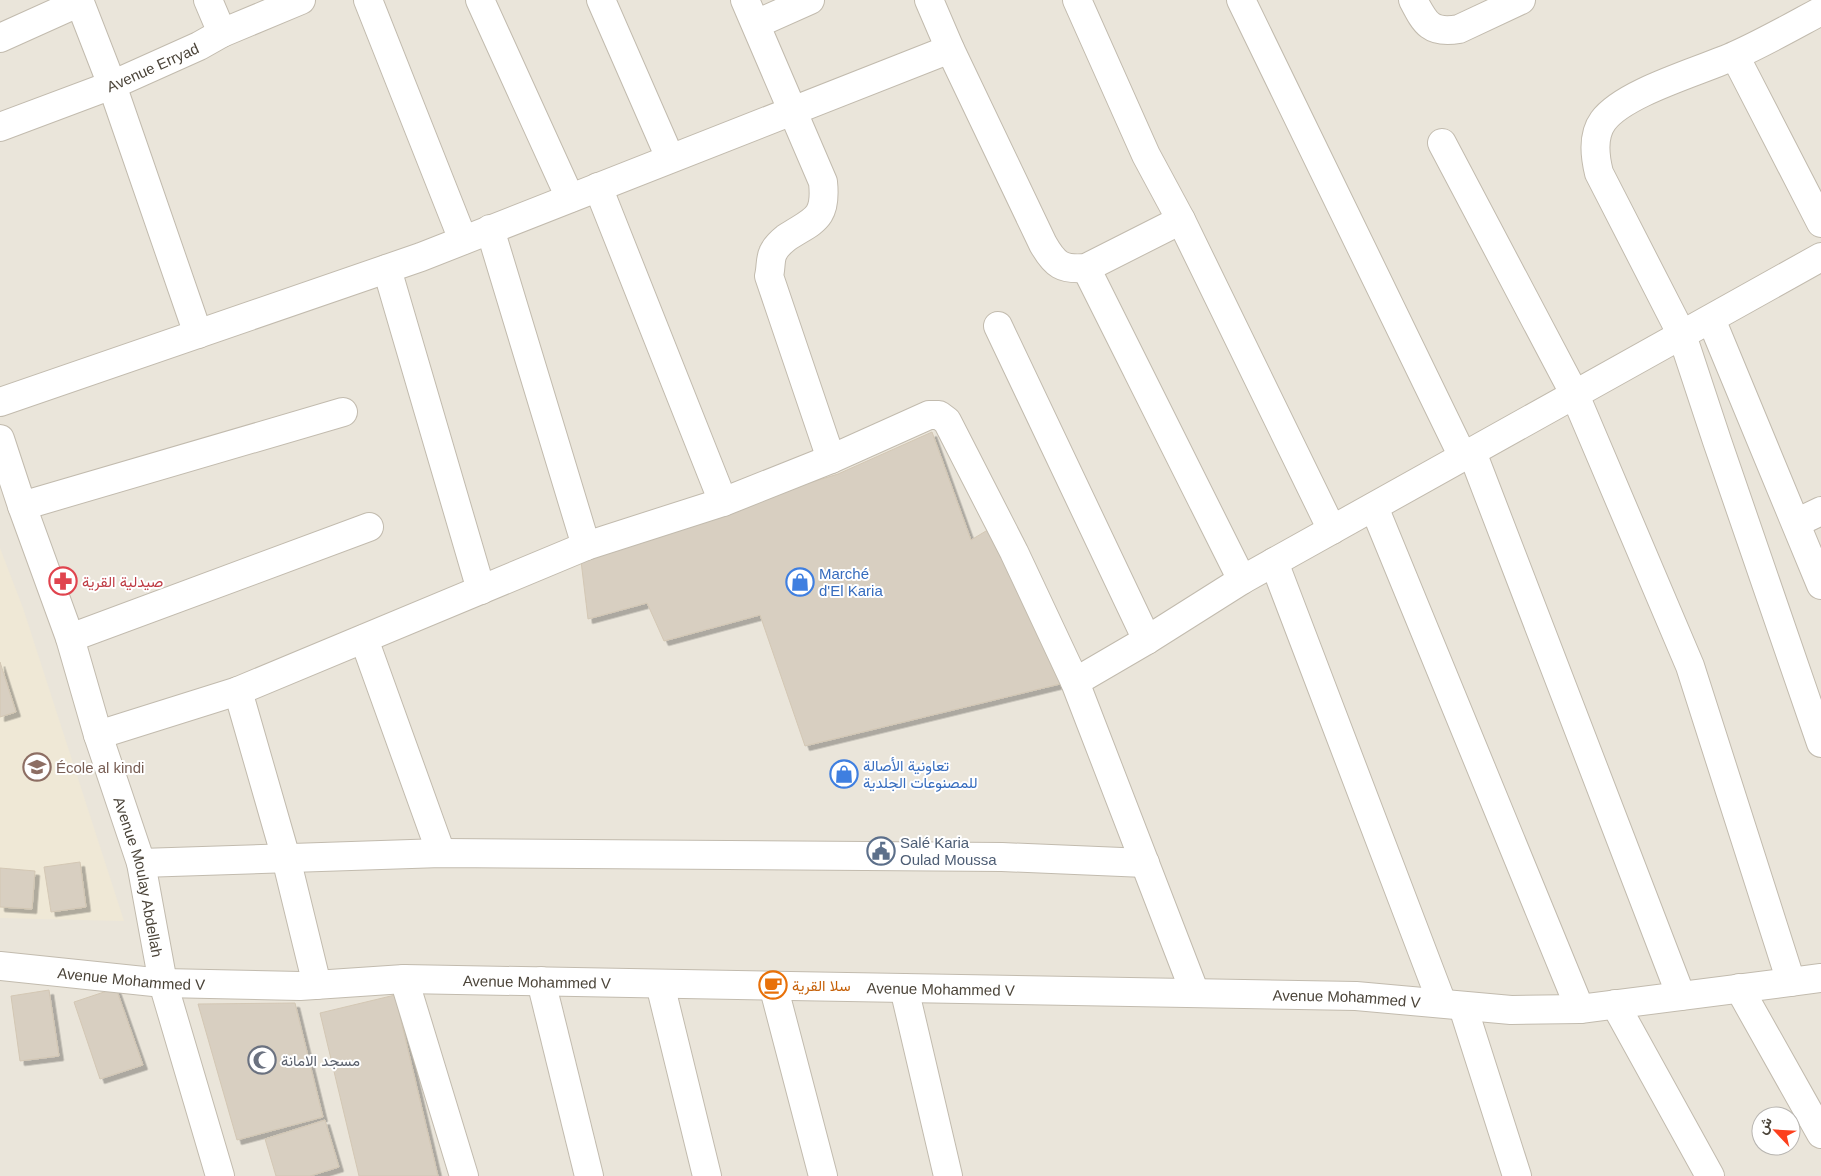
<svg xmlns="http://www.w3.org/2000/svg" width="1821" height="1176" font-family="Helvetica,Vazirmatn,sans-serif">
	<defs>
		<filter id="shadow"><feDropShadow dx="4.5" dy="4.5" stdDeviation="0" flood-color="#0004"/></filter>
	</defs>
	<rect width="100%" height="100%" fill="#f6f3ec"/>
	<!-- residential -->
	<path fill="#eae5da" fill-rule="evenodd" d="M0,0H1821V1176H0ZM1761,1116H1791V1146H1761Z"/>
	<!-- education -->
	<path fill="#efe8d6" d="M0,548L23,608L124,921L0,918Z"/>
	<!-- building -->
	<path fill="#d8cfc1" stroke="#d3c7b4" filter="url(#shadow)" d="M932,432L971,540L991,528L1064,683L805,746L760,615L664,641L647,603L588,619L581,561L715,512L838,474Z
		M0,662L16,712L0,717Z
		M80,862L86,907L51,912L44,867Z
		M0,868L35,871L32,909L0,907Z
		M116,988L143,1065L100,1079L74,1002Z
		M49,990L59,1056L20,1061L11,996Z
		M395,995L438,1176H359L320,1013Z
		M295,1003L323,1117L237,1140L198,1004Z
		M325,1120L339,1167L310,1176H276L265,1139Z"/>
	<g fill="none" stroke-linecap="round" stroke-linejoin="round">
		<!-- minor casing -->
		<g stroke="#c2bbae" stroke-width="30">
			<g id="minor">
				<path d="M79,0L112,85L198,334"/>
				<path d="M208,0L222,33"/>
				<path d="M368,0L463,240"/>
				<path d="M480,0L570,198"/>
				<path d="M601,0L670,158"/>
				<path d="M745,0L823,182C827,220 813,220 786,238C781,242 776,246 773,253C770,259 771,269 769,276L831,459"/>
				<path d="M929,0L950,49L1043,244C1055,265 1062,270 1086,268L1181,220"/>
				<path d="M1077,0L1146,155L1181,220L1332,530"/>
				<path d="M1241,0L1463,457"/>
				<path d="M1413,0C1425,23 1430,34 1459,29L1521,0"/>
				<path d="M1821,11C1793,26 1765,42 1736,55C1701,71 1624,92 1603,121C1592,136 1595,157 1599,173L1682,335L1717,441L1821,743"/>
				<path d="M756,24L810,0"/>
				<path d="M0,38L80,2"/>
				<path d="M1735,56L1821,223"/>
				<path id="s1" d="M0,127L112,85L199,46L222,33L301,0"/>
				<path d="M1442,143L1575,395L1690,666L1791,982"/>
				<path d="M598,187L723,502"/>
				<path d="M490,229L586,546"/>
				<path d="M1086,268L1242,580"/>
				<path d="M387,269L481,590"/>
				<path d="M1711,319L1821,585"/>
				<path d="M998,326L1147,640"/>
				<path d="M0,402L421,257L950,49"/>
				<path id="s2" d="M0,439L22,506L70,638L98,735L141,863L163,983L220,1176"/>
				<path d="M1472,452L1681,996"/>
				<path d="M22,506L343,412"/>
				<path d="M1374,507L1580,1009"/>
				<path d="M1796,523L1821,511"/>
				<path d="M1274,562L1442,1003"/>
				<path d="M70,638L369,527"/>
				<path d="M364,639L441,853"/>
				<path d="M1075,682L1147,640L1242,580L1821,257"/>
				<path d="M238,691L286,858L317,985"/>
				<path d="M98,735L238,691L586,546L723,502L831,459L929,415H939L947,421L1014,552L1075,682L1195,993"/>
				<path d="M141,863L441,853L1002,857L1145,863"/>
				<path id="s3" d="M0,966L163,983L300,986L404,979L1356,996L1511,1010L1580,1009L1821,978"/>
				<path d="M404,979L464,1176"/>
				<path d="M541,981L589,1176"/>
				<path d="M660,984L707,1176"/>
				<path d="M773,985L823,1176"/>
				<path d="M904,988L948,1176"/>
				<path d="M1739,988L1821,1134"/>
				<path d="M1615,1004L1710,1176"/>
				<path d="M1463,1007L1517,1176"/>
			</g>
		</g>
		<!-- minor -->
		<use href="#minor" stroke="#fff" stroke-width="28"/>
	</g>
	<!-- icons -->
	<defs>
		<g id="pharmacy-ring" transform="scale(1.4375)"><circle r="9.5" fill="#fff" stroke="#e0444e" stroke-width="1.5"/><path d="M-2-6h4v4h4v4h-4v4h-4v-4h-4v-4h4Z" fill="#e0444e"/></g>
		<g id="shop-ring" transform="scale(1.4375)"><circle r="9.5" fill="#fff" stroke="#3f7fe0" stroke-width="1.5"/><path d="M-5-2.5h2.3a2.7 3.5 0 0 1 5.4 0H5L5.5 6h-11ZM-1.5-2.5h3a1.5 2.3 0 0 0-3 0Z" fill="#3f7fe0"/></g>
		<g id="school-ring" transform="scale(1.4375)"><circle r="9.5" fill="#fff" stroke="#8d6e63" stroke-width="1.5"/><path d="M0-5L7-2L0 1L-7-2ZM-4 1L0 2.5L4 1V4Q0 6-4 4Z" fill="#8d6e63"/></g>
		<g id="civic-ring" transform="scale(1.4375)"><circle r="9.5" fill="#fff" stroke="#5c6f8a" stroke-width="1.5"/><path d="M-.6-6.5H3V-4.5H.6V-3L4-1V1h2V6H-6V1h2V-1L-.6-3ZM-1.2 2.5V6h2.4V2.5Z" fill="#5c6f8a"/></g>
		<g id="cafe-ring" transform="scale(1.4375)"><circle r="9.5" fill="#fff" stroke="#e8710a" stroke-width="1.5"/><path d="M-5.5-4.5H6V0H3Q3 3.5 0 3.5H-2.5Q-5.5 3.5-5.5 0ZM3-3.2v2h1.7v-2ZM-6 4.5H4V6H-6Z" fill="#e8710a"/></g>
		<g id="mosque-ring" transform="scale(1.4375)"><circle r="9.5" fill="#fff" stroke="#6b7280" stroke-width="1.5"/><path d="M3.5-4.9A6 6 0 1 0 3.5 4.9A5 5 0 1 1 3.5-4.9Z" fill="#6b7280"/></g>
	</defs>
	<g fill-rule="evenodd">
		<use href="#pharmacy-ring" x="63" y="581"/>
		<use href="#shop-ring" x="800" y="582"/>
		<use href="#school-ring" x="37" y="767"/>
		<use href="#shop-ring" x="844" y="774"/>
		<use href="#civic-ring" x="881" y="851"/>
		<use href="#cafe-ring" x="773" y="985"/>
		<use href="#mosque-ring" x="262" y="1060"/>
	</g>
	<g text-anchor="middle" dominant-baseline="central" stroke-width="4" stroke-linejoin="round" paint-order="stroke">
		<!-- street labels -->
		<g font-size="15" fill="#4b4439" stroke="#fff">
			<text stroke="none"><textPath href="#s1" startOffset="164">Avenue Erryad</textPath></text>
			<text stroke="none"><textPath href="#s2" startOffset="460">Avenue Moulay Abdellah</textPath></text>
			<text stroke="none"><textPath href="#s3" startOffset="132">Avenue Mohammed V</textPath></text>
			<text stroke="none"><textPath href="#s3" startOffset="538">Avenue Mohammed V</textPath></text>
			<text stroke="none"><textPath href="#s3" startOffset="942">Avenue Mohammed V</textPath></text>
			<text stroke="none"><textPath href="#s3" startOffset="1348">Avenue Mohammed V</textPath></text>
		</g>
		<!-- shop labels -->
		<g font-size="15" fill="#366cbe" stroke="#fff" text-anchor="start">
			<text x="819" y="573">Marché<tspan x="819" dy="17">d'El Karia</tspan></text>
			<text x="863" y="765">تعاونية الأصالة<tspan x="863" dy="17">للمصنوعات الجلدية</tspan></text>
		</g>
		<!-- health labels -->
		<g font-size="15" fill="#be3a42" stroke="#fff" text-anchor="start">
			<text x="82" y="581">صيدلية القرية</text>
		</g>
		<!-- education labels -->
		<g font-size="15" fill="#785e54" stroke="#fff" text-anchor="start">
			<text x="56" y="767">École al kindi</text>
		</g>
		<!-- service labels -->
		<g font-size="15" fill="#4e5e75" stroke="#fff" text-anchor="start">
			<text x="900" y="842">Salé Karia<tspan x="900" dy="17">Oulad Moussa</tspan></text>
		</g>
		<!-- food labels -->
		<g font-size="15" fill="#c56008" stroke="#fff" text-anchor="start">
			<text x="792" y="985">سلا القرية</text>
		</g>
		<!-- worship labels -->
		<g font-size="15" fill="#5b616d" stroke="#fff" text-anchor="start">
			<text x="281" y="1060">مسجد الامانة</text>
		</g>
	</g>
	<!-- north arrow -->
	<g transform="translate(1776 1131) rotate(295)"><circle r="24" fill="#ffffff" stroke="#b7b4b0"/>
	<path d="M0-4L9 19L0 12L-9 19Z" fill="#fc3f1d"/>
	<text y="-8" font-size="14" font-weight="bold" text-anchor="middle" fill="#4b4439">ش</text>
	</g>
</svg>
